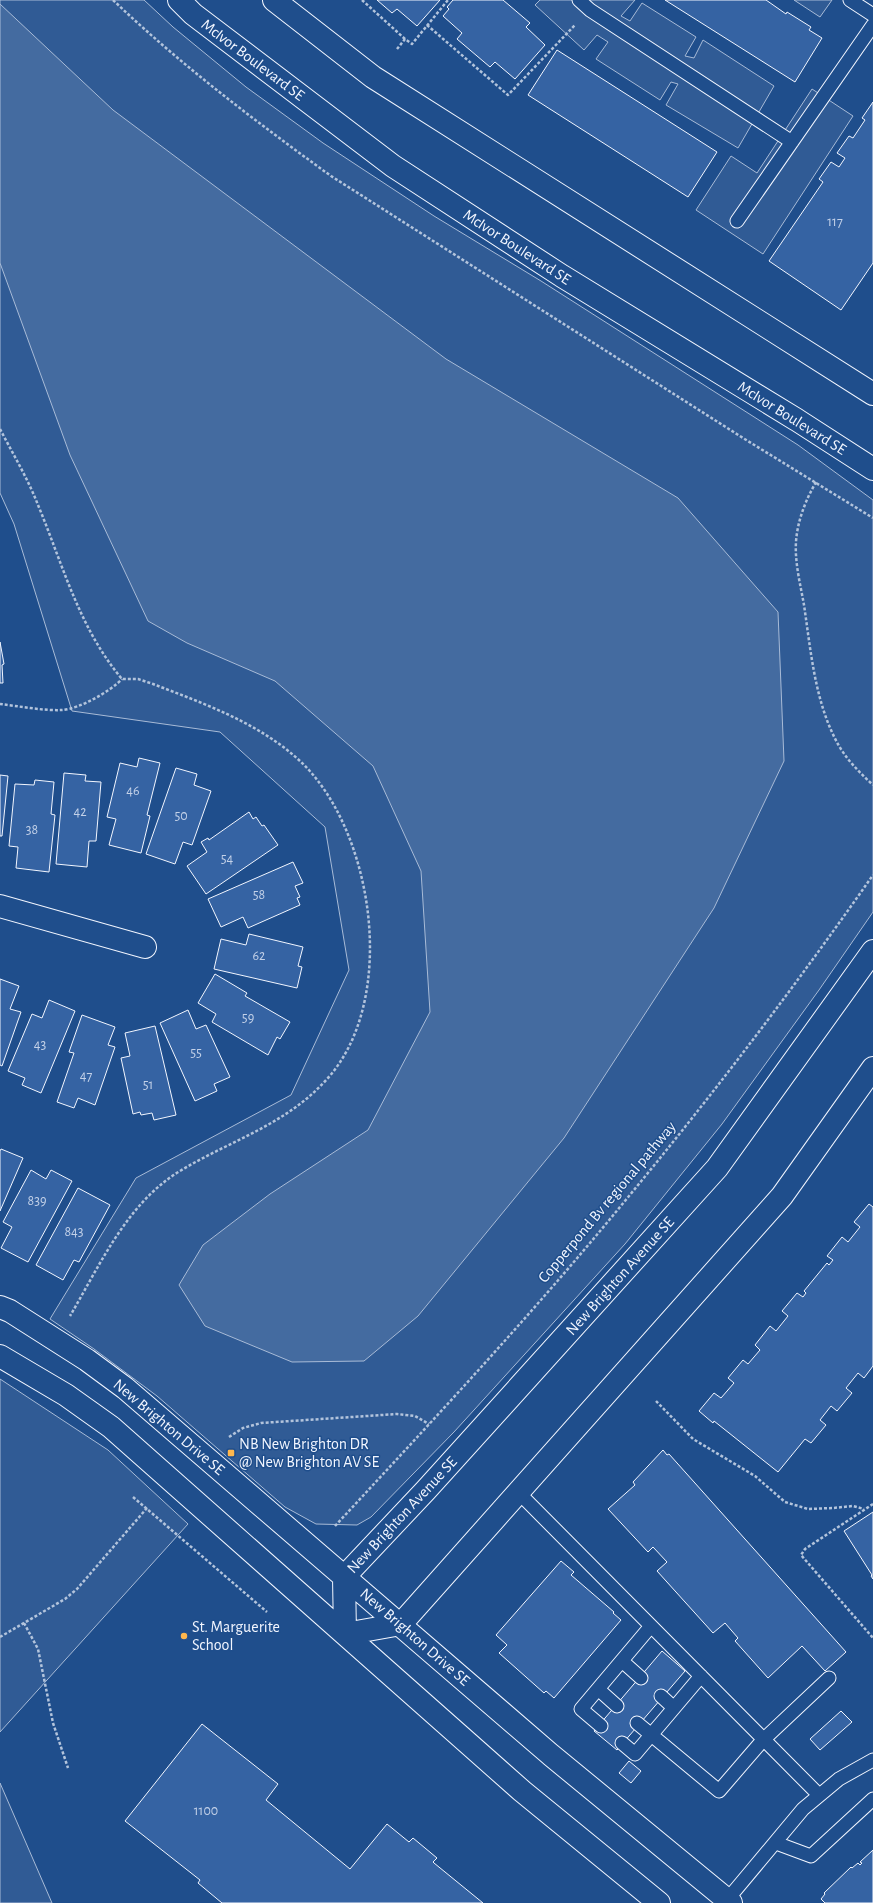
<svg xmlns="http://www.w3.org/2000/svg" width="873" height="1903" font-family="'Alegreya Sans',sans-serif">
	<rect width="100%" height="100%" fill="#1f4e8c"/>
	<!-- built -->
	<path fill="#305b95" stroke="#a8bbd7" d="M0,0H144L173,27L246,87L323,143L434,216L541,281L798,445L873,500V912L819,990L722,1124L625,1244L454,1432L371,1517L357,1525L316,1524L285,1507L157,1396L94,1349L50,1319L136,1178L291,1095L349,970L325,827L220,732L72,711L14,524L0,493Z
		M540,0H635L621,16L630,21L642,3L696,37L685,56L694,58L703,40L774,86L738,148L666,105L678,84L671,82L660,100L596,59L608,42L597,35L584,50L535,5Z
		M794,0H832L820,17Z
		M812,89L853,116L763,254L696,210L731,156L757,173Z
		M0,1379L108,1450L188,1524L0,1732Z
		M0,1783L52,1903H0Z"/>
	<!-- water -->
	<path fill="#446ba0" stroke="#a8bbd7" d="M0,4L113,110L446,359L678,498L778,612L784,761L714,908L564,1138L418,1316L364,1361L292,1362L205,1326L179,1285L203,1245L270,1194L368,1130L430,1012L421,871L373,766L275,681L187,643L148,621L70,455L0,263Z"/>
	<!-- building -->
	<path fill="#3563a3" stroke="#f2f6ff" d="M377,0H440L417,26L397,9L392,13Z
		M453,0H503L530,23L526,27L545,45L515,79L495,62L490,67L457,39L462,33L443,16L449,9L447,7Z
		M665,0H766L786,14L787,12L811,27L809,30L822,38L795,82Z
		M557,50L717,152L688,197L528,95Z
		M873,102V263L841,310L769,261L823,182L819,179L831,162L839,167L845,158L837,153L849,136L853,138L865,120L862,118Z
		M0,642L4,664L2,665L3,683H0Z
		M139,758L160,763L147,815L150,816L141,853L109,845L116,819L107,817L120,763L137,767Z
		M176,768L197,774L194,785L211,791L192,845L183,842L175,864L146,854Z
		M64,773L86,775L85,781L101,782L96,841H89L87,867L56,864Z
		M0,775L8,776L2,836H0Z
		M35,780L54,782L51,814L55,815L49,872L16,868L18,847L9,846L15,784L34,785Z
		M249,812L253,819L256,817L262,826L264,825L278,845L206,894L187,866L207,852L201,842L208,838L209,840Z
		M293,862L303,883L295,886L300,897L297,898L300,905L248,928L243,917L221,927L208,899Z
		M249,934L303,947L298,966L302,967L297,988L214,969L221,939L246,945Z
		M215,974L247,993L245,996L290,1022L280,1039L277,1037L268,1055L212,1022L216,1014L198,1003Z
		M0,979L19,986L10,1009L21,1012L2,1066L0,1065Z
		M49,1000L75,1011L41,1093L22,1085L25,1078L8,1071L32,1014L42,1018Z
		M188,1010L196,1029L206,1025L230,1077L214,1084L217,1091L195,1101L160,1023Z
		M82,1015L115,1027L108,1045L115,1047L95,1105L78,1098L74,1108L57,1102L74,1053L69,1052Z
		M155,1026L176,1115L154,1120L152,1113L141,1115L140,1112L133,1114L121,1058L130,1056L125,1033Z
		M1,1149L23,1158L0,1211V1151Z
		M31,1170L46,1179L51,1170L72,1181L28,1262L1,1248L12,1227L3,1222Z
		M78,1188L110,1205L79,1262L74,1260L63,1280L36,1265Z
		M869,1204L873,1207V1366L864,1378L858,1373L846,1388L852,1393L837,1411L831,1406L820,1420L826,1425L811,1443L805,1439L778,1472L714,1421L713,1423L699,1411L714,1393L721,1398L734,1383L728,1378L743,1360L748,1364L760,1350L755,1345L770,1326L776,1331L788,1316L782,1311L797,1293L803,1297L806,1293L804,1291L827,1263L829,1265L833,1260L827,1256L842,1237L848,1242L860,1227L854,1222Z
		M663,1450L667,1455L669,1454L846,1652L825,1671L802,1646L768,1678L735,1641L738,1638L725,1623L713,1633L657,1571L667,1562L653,1547L648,1552L608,1509L635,1485L633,1482Z
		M873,1512V1579L871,1576L872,1575L844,1531Z
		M561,1561L574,1572L571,1575L614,1612L613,1613L621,1620L554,1698L546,1691L544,1693L499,1653L507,1645L496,1635Z
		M662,1651L685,1671L617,1750L594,1731Z
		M841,1711L852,1722L820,1750L810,1739Z
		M202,1724L278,1784L266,1800L350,1869L387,1824L409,1842L413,1838L437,1858L433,1862L434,1863L483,1903H222L198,1883L200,1880L125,1821Z
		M629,1761L641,1771L631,1783L619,1773Z
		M873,1850V1903H825L821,1899L825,1894L824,1893L851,1867L852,1868L858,1863L860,1865L862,1863L860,1862Z"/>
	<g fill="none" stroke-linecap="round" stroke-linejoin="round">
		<!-- service casing -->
		<g stroke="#f2f6ff" stroke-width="15">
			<path id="service" d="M579,0L590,10L792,142
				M850,0L873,15
				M737,221L873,25
				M518,1492L819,1795
				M622,1661L641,1678
				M598,1689L617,1706
				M661,1696L674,1708
				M637,1723L719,1791L763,1740L829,1678
				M601,1726L581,1709L651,1626
				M622,1743L635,1754L701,1676
				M776,1843L811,1856L873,1799
				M727,1900L803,1809L839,1779L873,1760"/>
		</g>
		<!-- minor casing -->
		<g stroke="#f2f6ff" stroke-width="24">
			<path id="minor" d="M0,906L145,947"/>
		</g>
		<!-- tertiary casing -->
		<g stroke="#f2f6ff" stroke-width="24">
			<path id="tertiary" d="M0,1307L10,1311L87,1360L125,1388L551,1755L731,1903
				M0,1356L66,1395L111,1427L522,1791L659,1903
				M345,1634L344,1577L426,1490L717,1168L873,951
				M345,1634L401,1624L782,1196L873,1068"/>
		</g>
		<!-- secondary casing -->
		<g stroke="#f2f6ff" stroke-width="24">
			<path id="secondary" d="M179,0L193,14L393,166L562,276L797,420L873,469
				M274,0L373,77L873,394"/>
		</g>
		<!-- path -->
		<path stroke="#b3c4dc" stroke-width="2.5" stroke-dasharray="3 2" stroke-linecap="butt" d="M113,0C181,65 255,121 331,176L743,438L873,518
			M362,0L405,39
			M427,25L508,95L575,25
			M397,49L405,39L412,44L448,0
			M0,429C13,454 28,479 38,505C63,565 79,628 122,679H138L153,684C205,704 259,723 300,761C374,830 399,1000 327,1079C286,1125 231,1140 180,1171C127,1203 100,1265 70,1316
			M816,482C807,498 800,514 797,533C793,557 800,582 804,605C811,652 815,704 839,746C848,761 860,773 873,785
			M0,704C18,706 44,711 62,710C79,709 111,691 122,679
			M656,1401L693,1439L755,1476L785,1502L808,1509L833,1508L853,1506L864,1509
			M229,1437L243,1428L261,1423L397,1414L415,1416L429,1424
			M133,1497L267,1612
			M873,1504L805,1549L801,1555L873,1638
			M335,1526C435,1418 536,1310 629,1196C715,1092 796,985 873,875
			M24,1623L38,1649L53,1723L68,1768
			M0,1637L65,1599L77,1589L147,1508"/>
		<!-- service -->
		<use href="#service" stroke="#1f4e8c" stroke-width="13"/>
		<!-- minor -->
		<use href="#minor" stroke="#1f4e8c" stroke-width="22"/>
		<!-- tertiary -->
		<use href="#tertiary" stroke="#1f4e8c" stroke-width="22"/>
		<!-- secondary -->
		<use href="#secondary" stroke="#1f4e8c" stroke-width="22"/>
	</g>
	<!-- markers -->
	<g fill="#ffb74d" stroke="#1f4e8c" stroke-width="1.5">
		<rect x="227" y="1449" width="8" height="8" rx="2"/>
		<circle cx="184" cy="1636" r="4"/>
	</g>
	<g text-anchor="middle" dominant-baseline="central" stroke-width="3" stroke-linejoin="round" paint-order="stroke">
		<!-- number labels -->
		<g font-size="14" fill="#c3d1e8">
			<text x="835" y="222">117</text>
			<text x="133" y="791">46</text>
			<text x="80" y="812">42</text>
			<text x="181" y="816">50</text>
			<text x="32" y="830">38</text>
			<text x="227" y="859">54</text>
			<text x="259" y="895">58</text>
			<text x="259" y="956">62</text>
			<text x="248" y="1018">59</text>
			<text x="40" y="1045">43</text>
			<text x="196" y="1053">55</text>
			<text x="86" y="1076">47</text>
			<text x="148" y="1085">51</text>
			<text x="37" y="1201">839</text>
			<text x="74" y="1232">843</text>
			<text x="206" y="1811">1100</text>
		</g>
		<!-- street labels -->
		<g font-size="16" fill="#f2f6ff" stroke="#1f4e8c">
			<text transform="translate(253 60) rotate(37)">McIvor Boulevard SE</text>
			<text transform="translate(517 247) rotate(33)">McIvor Boulevard SE</text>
			<text transform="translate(792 418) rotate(32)">McIvor Boulevard SE</text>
			<text transform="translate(607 1202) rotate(-50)">Copperpond Bv regional pathway</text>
			<text transform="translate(620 1276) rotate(-48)">New Brighton Avenue SE</text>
			<text transform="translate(169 1427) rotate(40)">New Brighton Drive SE</text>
			<text transform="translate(402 1515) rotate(-47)">New Brighton Avenue SE</text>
			<text transform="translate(415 1637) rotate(41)">New Brighton Drive SE</text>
		</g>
		<!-- poi labels -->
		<g font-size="16" fill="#f2f6ff" stroke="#1f4e8c" text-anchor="start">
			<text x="239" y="1444">NB New Brighton DR<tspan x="239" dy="18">@ New Brighton AV SE</tspan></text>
			<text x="192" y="1627">St. Marguerite<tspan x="192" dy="18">School</tspan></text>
		</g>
	</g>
</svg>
